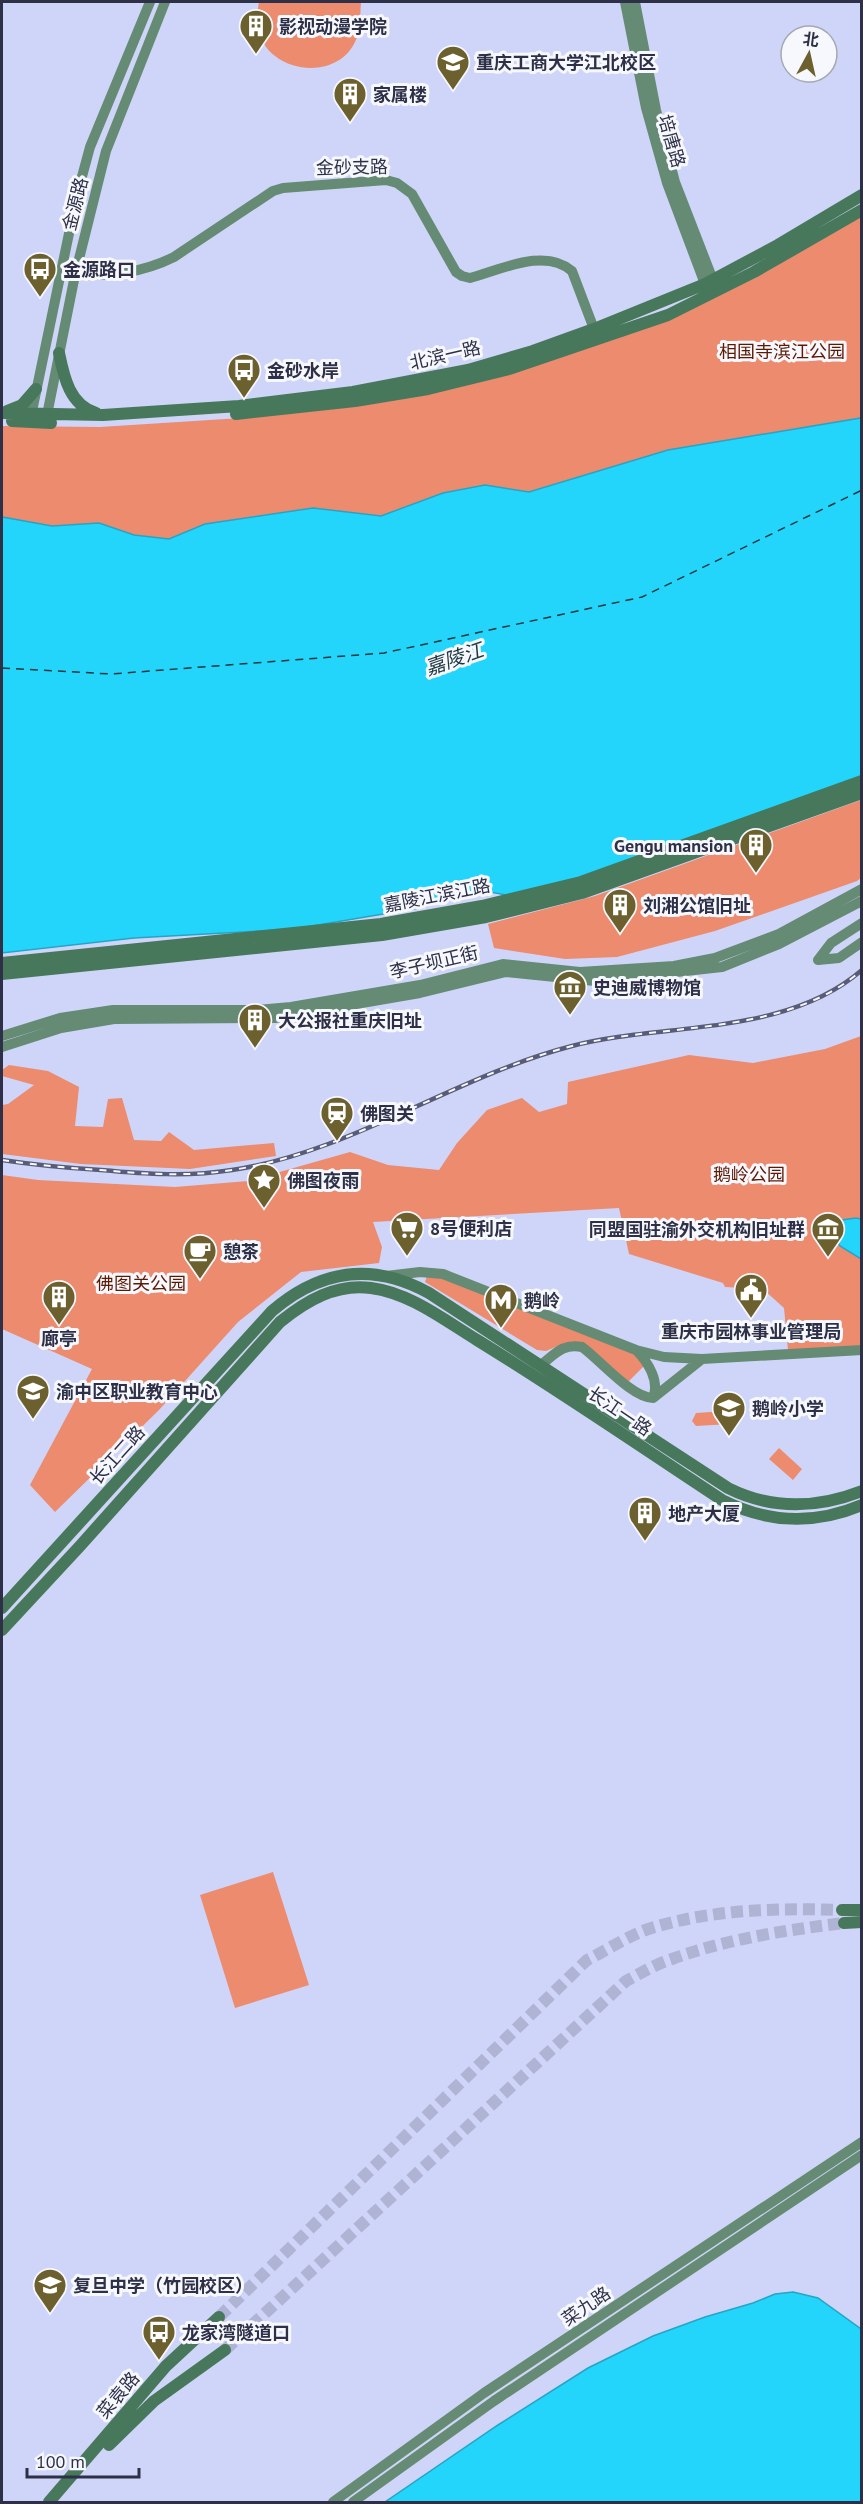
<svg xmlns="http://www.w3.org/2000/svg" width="863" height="2504" font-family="'PT Sans','Noto Sans SC',sans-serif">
	<rect width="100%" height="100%" fill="#cfd5f8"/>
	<!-- green -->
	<path fill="#ec8b6e" d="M259,2H361C360,12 361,24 358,34C344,85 263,76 257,24C256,17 258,9 259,2Z
		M861,215V418L668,450L529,492L485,485L443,493L381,516L312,508L205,524L169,539L134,535L99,523L52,526L2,517V426L100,427L241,418L670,319Z
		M861,800V878L857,881L715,931L617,957L565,959L494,948L488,924L595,896Z
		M861,1036V1346L788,1350L784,1308L763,1289L725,1287L723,1283L629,1254L619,1208L373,1222L382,1247L379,1263L301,1272L238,1322L159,1410L55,1512L30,1485L92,1369L2,1329V1175L38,1180L175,1187L248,1181L350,1152L388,1165L439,1170L457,1143L487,1110L522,1098L539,1112L567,1104L568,1082L689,1055L753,1063L825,1049Z
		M9,1065L48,1071L79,1087L75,1126L103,1127L108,1099L122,1098L134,1140L161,1141L169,1132L194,1150L274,1143L276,1156L190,1169L81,1164L2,1154V1105L8,1104L34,1085L2,1076V1070Z
		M427,1276L442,1278L635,1353L644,1366L628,1382L592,1350L558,1346L546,1351L537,1350L425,1282Z
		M725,1411L732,1414L733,1422L730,1424L696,1426L692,1421L696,1413Z
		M779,1448L802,1469L793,1480L769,1459Z
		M273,1872L309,1985L235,2008L200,1895Z"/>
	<!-- water -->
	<path fill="#23d5fb" stroke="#26a4c5" stroke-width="1.5" d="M861,418V786L544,902L485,891L419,908L294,929L134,938L2,953V517L52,526L99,523L134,535L169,539L205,524L313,508L381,516L443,493L485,485L529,492L668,450Z
		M856,1218L861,1219V1259L840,1246L834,1236L842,1220Z
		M793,2292L818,2298L861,2329V2502H385L498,2425L588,2368L653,2336L705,2317L753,2303L775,2294Z"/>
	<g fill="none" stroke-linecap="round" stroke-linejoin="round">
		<!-- ferry -->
		<path stroke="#1d373e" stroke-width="1.5" stroke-dasharray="8 6" stroke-linecap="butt" d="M2,668L111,674L384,653L642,597L862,490"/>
		<!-- primary-tunnel -->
		<path stroke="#afb4d5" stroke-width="12" stroke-dasharray="12 6" stroke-linecap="butt" d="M219,2317L587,1960C609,1949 634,1932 658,1926C718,1909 780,1908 842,1910
			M225,2350L626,1981C641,1973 656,1964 672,1959C727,1939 786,1930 844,1923"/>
		<!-- secondary -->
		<path stroke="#658b74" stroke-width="10" d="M625,2L646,108L667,183L705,284
			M635,2L656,110L675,182L713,280
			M75,275C111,276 142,273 174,257L273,191L283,188L386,180L397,183L412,194L456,272L462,276L470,278C500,270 545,247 572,271L594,329
			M46,420L75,275L106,151L165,2
			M30,421L77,195L90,147L150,2
			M818,960L831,943L862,923
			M818,960L839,958L862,942
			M2,1036L60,1018L113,1010H257L291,1007L420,985L503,964L580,972L674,966L715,958L779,934L862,889
			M2,1047L61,1028L114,1019L275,1018L420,993L506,972L595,981L722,967L779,944L862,901
			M386,1276L420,1272L443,1274L636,1350L664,1357L702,1359L862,1350
			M636,1350C648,1362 660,1381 653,1398
			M541,1365C555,1354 563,1343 582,1347C600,1360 632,1398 653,1398L702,1359
			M333,2502L484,2393L862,2142
			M353,2502L494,2401L862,2155"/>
		<!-- primary -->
		<path stroke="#48785c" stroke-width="12" d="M59,353C64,378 70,405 96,413
			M7,411L22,405L36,389
			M2,413L103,415L239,406L353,392L468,370L533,351L594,329L705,284L778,245L862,195
			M236,414L355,401L428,389L509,369L668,315L754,272L862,210
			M12,421L51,423
			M2,963L381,924L482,906L581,882L862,781
			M2,974L382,935L486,917L582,893L862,793
			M2,1608L272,1311C321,1269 373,1262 429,1293L728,1488C772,1510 816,1509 862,1491
			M2,1630L80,1546L280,1322C306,1301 336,1283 371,1288C410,1293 444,1320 477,1340C560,1391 640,1446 722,1500C767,1523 815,1525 862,1505
			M842,1910H862
			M844,1923L862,1922
			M109,2445L154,2401L225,2350
			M49,2502L166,2366L219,2317"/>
		<!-- rail casing -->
		<g stroke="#585c76" stroke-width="4.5">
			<path id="rail" d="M2,1160C35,1165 67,1168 101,1170C145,1174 188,1177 232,1170C352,1152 455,1076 572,1046C665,1022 785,1037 862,970"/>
		</g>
		<!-- rail -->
		<use href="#rail" stroke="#f7f8fe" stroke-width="2" stroke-dasharray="7" stroke-linecap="butt"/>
	</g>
	<!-- icons -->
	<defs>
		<g id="building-pin" transform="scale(1.725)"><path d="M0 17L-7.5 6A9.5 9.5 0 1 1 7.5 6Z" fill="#6c612e" stroke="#f7f8fe"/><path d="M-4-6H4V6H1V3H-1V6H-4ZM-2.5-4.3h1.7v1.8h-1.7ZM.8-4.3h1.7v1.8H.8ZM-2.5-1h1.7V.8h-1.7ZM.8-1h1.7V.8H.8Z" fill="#fff"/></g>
		<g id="university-pin" transform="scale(1.725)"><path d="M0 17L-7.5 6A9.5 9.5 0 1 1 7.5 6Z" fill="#6c612e" stroke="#f7f8fe"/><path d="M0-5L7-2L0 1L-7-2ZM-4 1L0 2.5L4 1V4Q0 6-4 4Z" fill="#fff"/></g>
		<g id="bus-pin" transform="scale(1.725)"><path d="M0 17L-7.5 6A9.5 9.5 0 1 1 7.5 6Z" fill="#6c612e" stroke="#f7f8fe"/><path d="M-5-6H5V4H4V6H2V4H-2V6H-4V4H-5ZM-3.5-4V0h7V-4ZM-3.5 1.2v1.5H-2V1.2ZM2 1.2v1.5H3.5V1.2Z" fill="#fff"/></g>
		<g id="museum-pin" transform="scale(1.725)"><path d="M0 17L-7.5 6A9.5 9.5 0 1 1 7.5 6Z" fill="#6c612e" stroke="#f7f8fe"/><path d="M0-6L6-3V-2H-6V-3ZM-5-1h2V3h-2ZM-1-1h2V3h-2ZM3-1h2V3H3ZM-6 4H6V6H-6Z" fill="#fff"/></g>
		<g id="station-pin" transform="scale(1.725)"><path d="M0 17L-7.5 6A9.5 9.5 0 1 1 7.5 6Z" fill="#6c612e" stroke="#f7f8fe"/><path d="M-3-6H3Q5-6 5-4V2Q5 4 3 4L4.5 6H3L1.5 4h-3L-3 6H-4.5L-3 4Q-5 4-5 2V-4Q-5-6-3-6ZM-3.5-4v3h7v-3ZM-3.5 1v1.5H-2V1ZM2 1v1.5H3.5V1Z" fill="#fff"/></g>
		<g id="sight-pin" transform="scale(1.725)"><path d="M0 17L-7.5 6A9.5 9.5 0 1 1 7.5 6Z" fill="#6c612e" stroke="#f7f8fe"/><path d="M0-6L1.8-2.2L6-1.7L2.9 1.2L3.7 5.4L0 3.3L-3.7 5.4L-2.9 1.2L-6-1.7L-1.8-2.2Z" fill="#fff"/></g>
		<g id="supermarket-pin" transform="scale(1.725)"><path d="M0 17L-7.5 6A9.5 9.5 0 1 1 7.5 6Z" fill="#6c612e" stroke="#f7f8fe"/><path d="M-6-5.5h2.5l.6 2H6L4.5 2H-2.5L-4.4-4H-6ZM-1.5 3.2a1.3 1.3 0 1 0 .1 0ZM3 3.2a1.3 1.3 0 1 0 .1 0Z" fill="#fff"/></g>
		<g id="cafe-pin" transform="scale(1.725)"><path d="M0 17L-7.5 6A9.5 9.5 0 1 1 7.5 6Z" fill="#6c612e" stroke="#f7f8fe"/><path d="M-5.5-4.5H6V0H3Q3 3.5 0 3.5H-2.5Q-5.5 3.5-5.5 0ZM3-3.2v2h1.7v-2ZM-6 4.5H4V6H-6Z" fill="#fff"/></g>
		<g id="civic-pin" transform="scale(1.725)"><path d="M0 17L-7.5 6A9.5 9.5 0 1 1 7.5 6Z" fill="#6c612e" stroke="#f7f8fe"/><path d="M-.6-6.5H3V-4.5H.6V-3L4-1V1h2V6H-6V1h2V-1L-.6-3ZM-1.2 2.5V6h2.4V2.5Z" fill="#fff"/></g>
		<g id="metro-pin" transform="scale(1.725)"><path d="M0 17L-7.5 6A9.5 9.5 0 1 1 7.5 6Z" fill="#6c612e" stroke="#f7f8fe"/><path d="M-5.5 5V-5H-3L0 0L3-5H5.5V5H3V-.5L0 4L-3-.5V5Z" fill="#fff"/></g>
		<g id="school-pin" transform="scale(1.725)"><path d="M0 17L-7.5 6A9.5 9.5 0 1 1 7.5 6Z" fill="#6c612e" stroke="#f7f8fe"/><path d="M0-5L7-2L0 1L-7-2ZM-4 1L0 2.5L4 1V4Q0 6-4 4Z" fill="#fff"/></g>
	</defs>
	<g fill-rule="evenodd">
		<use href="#building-pin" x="256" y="26"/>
		<use href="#university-pin" x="453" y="62"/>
		<use href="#building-pin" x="350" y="94"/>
		<use href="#bus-pin" x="40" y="269"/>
		<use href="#bus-pin" x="244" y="370"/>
		<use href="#building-pin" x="756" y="845"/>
		<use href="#building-pin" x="620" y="905"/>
		<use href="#museum-pin" x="570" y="987"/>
		<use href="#building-pin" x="255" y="1020"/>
		<use href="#station-pin" x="337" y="1113"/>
		<use href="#sight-pin" x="264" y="1180"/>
		<use href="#supermarket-pin" x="407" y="1228"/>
		<use href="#museum-pin" x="828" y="1229"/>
		<use href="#cafe-pin" x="200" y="1251"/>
		<use href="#civic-pin" x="751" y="1290"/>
		<use href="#building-pin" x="59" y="1297"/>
		<use href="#metro-pin" x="501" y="1300"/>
		<use href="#school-pin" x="33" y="1391"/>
		<use href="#school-pin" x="729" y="1408"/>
		<use href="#building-pin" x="645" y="1513"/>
		<use href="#school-pin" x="50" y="2285"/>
		<use href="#bus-pin" x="159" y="2332"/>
	</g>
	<g text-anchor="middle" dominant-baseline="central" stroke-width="6" stroke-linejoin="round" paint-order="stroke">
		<!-- poi labels -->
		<g font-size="18" font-weight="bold" fill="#2d3047" stroke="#f7f8fe" text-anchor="start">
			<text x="279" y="26">影视动漫学院</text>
			<text x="476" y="62">重庆工商大学江北校区</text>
			<text x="373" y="94">家属楼</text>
			<text x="63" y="269">金源路口</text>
			<text x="267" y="370">金砂水岸</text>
			<text x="733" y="845" text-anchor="end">Gengu mansion</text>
			<text x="643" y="905">刘湘公馆旧址</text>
			<text x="593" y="987">史迪威博物馆</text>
			<text x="278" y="1020">大公报社重庆旧址</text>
			<text x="360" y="1113">佛图关</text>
			<text x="287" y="1180">佛图夜雨</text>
			<text x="430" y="1228">8号便利店</text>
			<text x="805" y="1229" text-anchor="end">同盟国驻渝外交机构旧址群</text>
			<text x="223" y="1251">憩茶</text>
			<text x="524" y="1300">鹅岭</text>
			<text x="751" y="1331" text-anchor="middle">重庆市园林事业管理局</text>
			<text x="59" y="1338" text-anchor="middle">廊亭</text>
			<text x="56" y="1391">渝中区职业教育中心</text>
			<text x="752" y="1408">鹅岭小学</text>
			<text x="668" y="1513">地产大厦</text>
			<text x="73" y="2285">复旦中学（竹园校区）</text>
			<text x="182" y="2332">龙家湾隧道口</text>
		</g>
		<!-- street labels -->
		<g font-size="18" fill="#2d3047" stroke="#f7f8fe">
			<text transform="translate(672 141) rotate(74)">培唐路</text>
			<text transform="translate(352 167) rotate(-1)">金砂支路</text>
			<text transform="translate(75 204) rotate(-76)">金源路</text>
			<text transform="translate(445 355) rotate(-13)">北滨一路</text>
			<text transform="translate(437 895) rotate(-11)">嘉陵江滨江路</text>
			<text transform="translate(434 962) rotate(-13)">李子坝正街</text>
			<text transform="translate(620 1411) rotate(34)">长江一路</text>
			<text transform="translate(117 1455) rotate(-48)">长江二路</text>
			<text transform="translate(586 2306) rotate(-34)">菜九路</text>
			<text transform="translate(118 2395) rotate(-50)">菜袁路</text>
		</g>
		<!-- park labels -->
		<g font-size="18" fill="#5c1a03" stroke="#f7f8fe">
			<text x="782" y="351">相国寺滨江公园</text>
			<text x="749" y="1174">鹅岭公园</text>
			<text x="141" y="1283">佛图关公园</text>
		</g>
		<!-- water labels -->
		<g font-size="20" font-style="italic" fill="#1d373e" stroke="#f7f8fe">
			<text transform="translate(454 659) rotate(-19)">嘉陵江</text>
		</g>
	</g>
	<!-- border -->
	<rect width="863" height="2504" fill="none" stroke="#2d3047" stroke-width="6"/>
	<!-- north arrow -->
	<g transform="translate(809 54) rotate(8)"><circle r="28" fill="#f7f8fe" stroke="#a6a8b5" stroke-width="1.5"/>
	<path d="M0-4.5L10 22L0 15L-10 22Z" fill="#6c612e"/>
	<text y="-9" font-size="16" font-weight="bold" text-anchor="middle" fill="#2d3047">北</text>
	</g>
	<!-- scale -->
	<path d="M27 2468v9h112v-9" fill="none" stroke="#2d3047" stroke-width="3"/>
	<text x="36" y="2468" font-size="18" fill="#2d3047" stroke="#f7f8fe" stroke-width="4.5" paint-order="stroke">100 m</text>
</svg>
